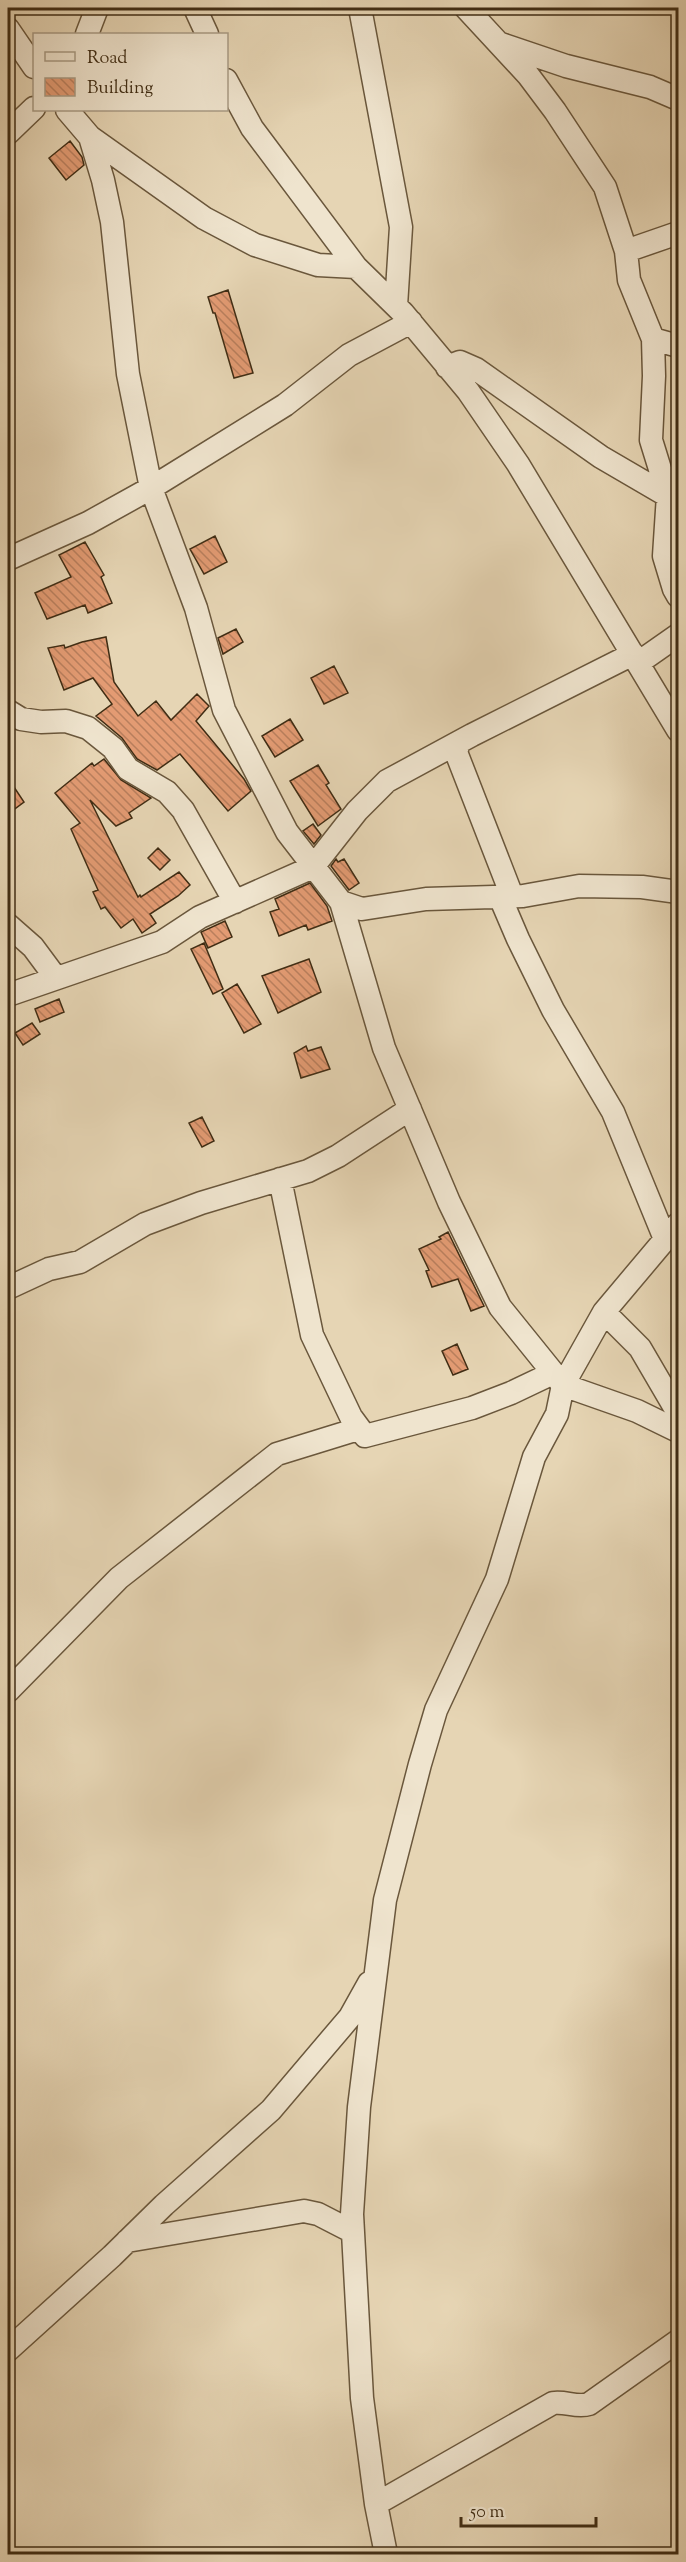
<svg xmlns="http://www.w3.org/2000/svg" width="686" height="2562" font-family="'Sorts Mill Goudy',serif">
	<defs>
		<pattern id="building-back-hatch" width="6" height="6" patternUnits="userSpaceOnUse" patternTransform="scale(1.5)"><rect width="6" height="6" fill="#e39b73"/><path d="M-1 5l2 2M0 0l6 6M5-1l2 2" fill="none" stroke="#b97f5d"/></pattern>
	</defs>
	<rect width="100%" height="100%" fill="#e6d5b4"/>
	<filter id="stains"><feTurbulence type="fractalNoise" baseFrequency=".00333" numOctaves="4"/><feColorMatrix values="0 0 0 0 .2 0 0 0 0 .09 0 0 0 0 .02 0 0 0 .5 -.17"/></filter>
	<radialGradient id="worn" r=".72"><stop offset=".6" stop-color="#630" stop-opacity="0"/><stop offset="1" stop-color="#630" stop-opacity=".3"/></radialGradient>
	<!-- building -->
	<path fill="url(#building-back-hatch)" stroke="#402d14" stroke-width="1.5" d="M70,141L82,157L84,165L66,180L49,158Z
		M228,290L253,373L234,378L215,313H213L208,297Z
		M215,536L227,562L204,574L190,549Z
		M85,542L104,575L101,577L112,603L88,613L85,605L47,619L35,593L71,577L59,555Z
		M236,629L243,642L223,654L218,638Z
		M106,637L114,682L138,716L156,701L171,720L197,694L209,706L196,721L244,779L251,791L228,811L180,754L157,770L137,759L122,738L96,716L112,704L93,678L64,690L48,648L64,645L65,648L82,642Z
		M334,666L348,693L324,704L311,678Z
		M290,719L303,740L275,757L262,736Z
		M104,759L121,780L151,798L129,813L132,818L116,826L90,800L138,897L140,895L141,897L179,872L190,885L178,896L150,914L156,923L142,933L133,919L121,928L105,907L101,909L93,892L98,890L71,829L80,823L55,793L92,763L94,766Z
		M318,765L329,783L326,785L341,809L318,826L290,781Z
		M8,778L24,802L8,814Z
		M313,824L321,835L314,844L303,831Z
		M158,848L170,860L160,870L148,858Z
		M336,859L338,862L344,859L359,883L349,890L331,866Z
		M310,883L327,906L332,921L308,930L306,925L279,936L270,912L279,909L275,899Z
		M225,921L232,937L208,948L201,932Z
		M204,943L223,989L213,994L191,949Z
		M309,959L321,992L278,1013L262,976Z
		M237,984L261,1024L244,1033L222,993Z
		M59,999L64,1012L40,1022L35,1009Z
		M32,1023L40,1034L23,1045L15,1033Z
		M306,1046L308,1051L321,1047L330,1069L301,1078L294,1053Z
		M202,1117L214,1141L202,1147L189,1123Z
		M448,1232L484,1306L471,1311L458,1279L432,1287L426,1271L429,1270L419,1249L441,1239L439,1237Z
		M457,1344L468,1369L453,1375L442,1351Z"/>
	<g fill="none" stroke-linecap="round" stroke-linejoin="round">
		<!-- minor casing -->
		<g stroke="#6a573c" stroke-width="25">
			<path id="minor" d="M195,8L207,34
				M360,8L401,227L396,306
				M466,8L528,75L555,111L605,187L626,251L629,280L653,339L654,376L651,440L668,495L664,556L674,589L678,596
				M8,29L34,67
				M87,34L97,8
				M501,44L566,66L650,87L678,99
				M226,80L252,128L356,267L403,313L468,391L518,464L678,730
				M67,110L90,137L204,218L255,245L318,265L356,267
				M8,133L34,108
				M90,137L103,180L112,222L128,374L151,488L196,608L224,710L287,832L341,902L384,1048L449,1202L500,1307L563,1385L637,1411L678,1431
				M626,251L678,233
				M653,339L678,346
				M447,367L460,362L476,369L601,457L673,499
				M8,559L88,523L151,488L285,405L349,355L411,322
				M638,663L678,635
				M8,711L21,719L41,722L66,721L88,728L113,748L128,769L167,792L183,810L235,902
				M459,743L456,752L512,896
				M500,897L518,939L553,1010L613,1112L665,1239
				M341,902L362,909L426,899L523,896L579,886L642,887L678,892
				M8,925L33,947L56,978
				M8,995L162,942L200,917L313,867L357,811L387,781L472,735L633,654
				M280,1179L312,1335L351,1417L365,1436L472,1408L511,1393L553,1373
				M8,1288L49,1269L80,1262L145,1224L201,1203L308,1171L338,1156L410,1109
				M604,1312L640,1348L678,1413
				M8,1691L119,1578L277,1454L358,1429
				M127,2241L304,2211L318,2214L353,2232
				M8,2350L112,2256L164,2205L271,2110L350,2017L369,1983
				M376,2504L553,2403C566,2401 577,2408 589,2404L678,2341
				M386,2554L376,2504L362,2398L352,2214L359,2107L385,1900L420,1764L436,1710L497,1579L534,1457L557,1414L563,1385L604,1312L678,1224"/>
		</g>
		<!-- minor -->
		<use href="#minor" stroke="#efe4ce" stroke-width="22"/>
	</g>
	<!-- margin -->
	<rect width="686" height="2562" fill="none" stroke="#e6d5b4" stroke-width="30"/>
	<rect x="9" y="9" width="668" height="2544" fill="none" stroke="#402d14" stroke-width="3"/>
	<rect x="15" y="15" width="656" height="2532" fill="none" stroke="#402d14" stroke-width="1.5"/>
	<!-- legend -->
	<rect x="33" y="33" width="195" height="78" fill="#efe4ce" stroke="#a99b84" stroke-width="1.5"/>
	<rect x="45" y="52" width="30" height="9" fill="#efe4ce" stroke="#a99b84" stroke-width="1.5"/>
	<text x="87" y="63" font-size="18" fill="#402d14">Road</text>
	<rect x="45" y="78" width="30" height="18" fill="url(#building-back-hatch)" stroke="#a99b84" stroke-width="1.5"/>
	<text x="87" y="93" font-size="18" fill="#402d14">Building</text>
	<!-- scale -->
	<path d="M461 2517v9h135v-9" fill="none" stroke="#402d14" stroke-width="3"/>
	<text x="470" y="2517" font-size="18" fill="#402d14" stroke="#efe4ce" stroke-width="4.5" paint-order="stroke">50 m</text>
	<rect width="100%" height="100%" filter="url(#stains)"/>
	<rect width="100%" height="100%" fill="url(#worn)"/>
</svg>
